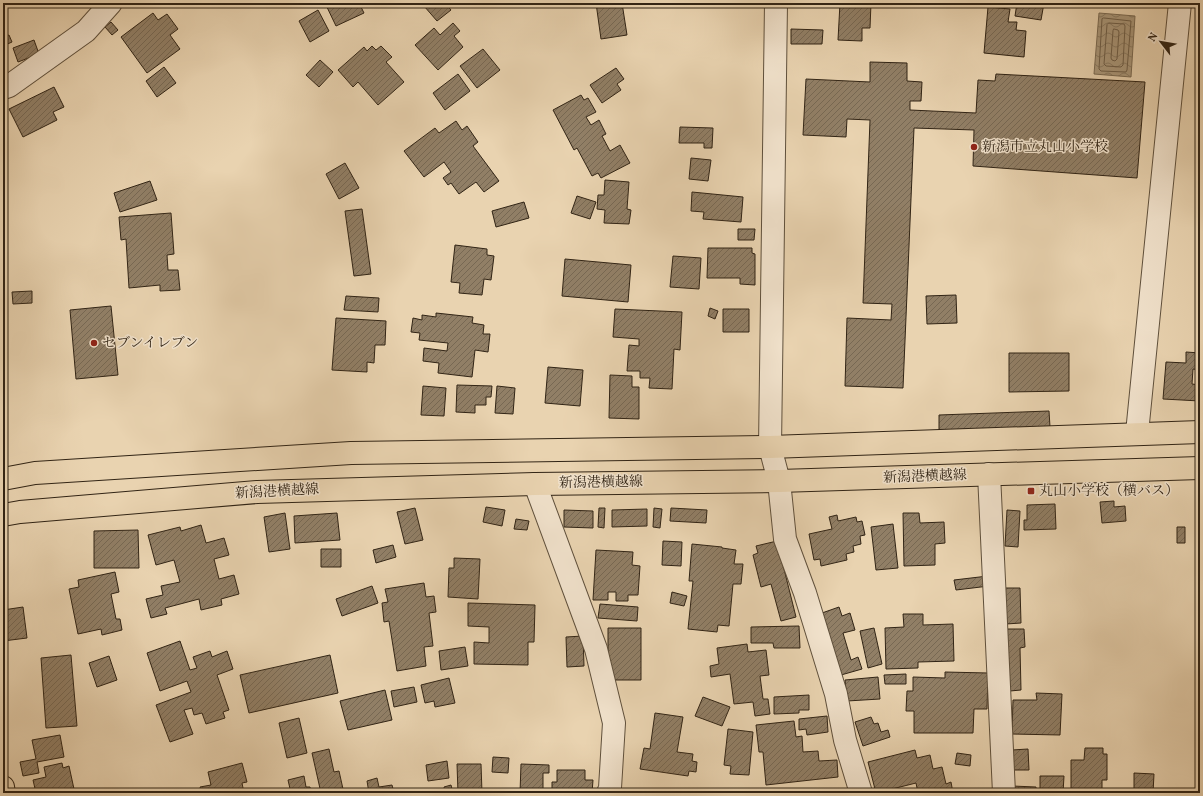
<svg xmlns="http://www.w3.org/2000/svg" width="1203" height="796" font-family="Vollkorn,'Noto Serif JP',serif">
	<defs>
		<pattern id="water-waves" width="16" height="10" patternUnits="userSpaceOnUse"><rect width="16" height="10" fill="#aa987b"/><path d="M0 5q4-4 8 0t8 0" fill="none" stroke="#8b7c64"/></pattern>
		<pattern id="building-hatch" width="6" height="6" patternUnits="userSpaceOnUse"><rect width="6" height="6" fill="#917f66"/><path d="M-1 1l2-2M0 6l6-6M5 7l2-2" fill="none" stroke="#776853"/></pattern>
	</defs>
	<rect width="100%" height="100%" fill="#e9d3b0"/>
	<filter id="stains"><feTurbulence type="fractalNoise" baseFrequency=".005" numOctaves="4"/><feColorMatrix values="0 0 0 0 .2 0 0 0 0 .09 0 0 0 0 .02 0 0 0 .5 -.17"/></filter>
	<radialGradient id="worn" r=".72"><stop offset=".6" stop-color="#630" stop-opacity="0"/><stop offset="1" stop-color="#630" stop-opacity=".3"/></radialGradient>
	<!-- water -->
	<path fill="url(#water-waves)" stroke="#7a6a52" d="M1099,13L1135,16L1131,77L1094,74Z"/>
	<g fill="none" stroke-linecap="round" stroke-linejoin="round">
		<!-- shore -->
		<path stroke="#6e5e48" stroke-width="1" d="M1104,18L1131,21L1127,70L1126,72L1101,71L1099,69L1102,19Z
			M1109,23L1124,24L1125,26L1123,65L1121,67L1106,66L1104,64L1107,25Z
			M1114,29L1118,30L1119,32L1117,59L1115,61L1112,60L1111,58L1113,31Z"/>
	</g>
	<!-- building -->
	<path fill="url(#building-hatch)" stroke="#312415" d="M325,3H359L364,13L336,26Z
		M428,3H445L451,10L437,21L424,6Z
		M596,3H622L627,35L601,39Z
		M840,3H871L870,28H862V41L838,40Z
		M1017,3H1044L1041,20L1015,16Z
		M988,7L1010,9L1008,22H1017L1016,30L1026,31L1024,57L984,53Z
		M318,10L329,31L310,42L299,21Z
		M153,13L158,20L167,14L178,29L170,35L180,49L147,73L121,37Z
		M111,22L118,30L112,35L105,27Z
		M453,23L460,31L454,36L463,47L438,70L415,45L434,28L440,35Z
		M791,29L823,30L822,44H791Z
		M9,35L12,42L3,46V37Z
		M34,40L39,54L18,62L13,48Z
		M372,46L376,50L381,46L392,57L386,62L404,82L378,105L358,82L353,87L338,70L364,47L367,51Z
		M483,49L500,70L477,88L460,66Z
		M320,60L333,72L319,87L306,75Z
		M870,62L907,63V81L922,82L921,101H910V110L976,113L978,80L995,81L996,74L1145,82L1137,178L973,166L974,130L914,128L903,388L845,386L847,318L891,320L892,304L863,303L870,120L847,119L846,137L803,135L806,79L870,82Z
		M164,67L176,83L157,97L146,81Z
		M616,68L624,79L617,84L621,90L602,103L590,85Z
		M458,74L470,91L445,110L433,93Z
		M54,87L64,107L53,112L57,120L23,137L9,109Z
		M581,95L584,100L588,98L596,112L586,117L591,125L599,120L606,134L602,136L610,151L620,145L630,163L601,178L598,173L592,176L577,148L574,150L553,110Z
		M456,121L462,130L467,126L478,142L473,146L499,181L484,192L476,182L459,194L451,183L448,185L443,178L451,172L444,162L424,177L404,151L435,128L439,133Z
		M680,127L713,128L712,148H704V143H679Z
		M691,158L711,160L708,181L689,179Z
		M345,163L359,188L339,199L326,174Z
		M605,180L629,182L627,209L631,210L629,224L604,223L605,210L597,209L598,195H604Z
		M150,181L157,200L120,212L114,193Z
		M692,192L743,197L741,222L703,219L704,212L691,211Z
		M577,196L596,202L590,219L571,213Z
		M524,202L529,218L496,227L492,211Z
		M362,209L371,274L354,276L345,211Z
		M171,213L174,254L167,255L168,270H178L180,290L160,291V285L129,288L126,239L121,240L119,217Z
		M738,229H755L754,240H738Z
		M455,245L487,249V255L494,256L491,280L484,279L482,295L459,293L460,283L451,282Z
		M708,248H752V253L755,254V285L740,284V278H707Z
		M673,256L701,258L699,289L670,287Z
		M565,259L631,265L628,302L562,296Z
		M32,291V303L13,304L12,292Z
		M956,295L957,323L927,324L926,296Z
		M346,296L379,298L378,312L344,310Z
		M111,306L118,375L76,379L70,310Z
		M710,308L718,311L715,319L708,316Z
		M615,309L682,312L680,350L674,349L672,389L649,388L650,378H640V371H627L629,345L639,346V339L613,337Z
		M723,309H749V332H723Z
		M436,313L473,317L472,323L484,325L483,334H490L488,352L475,350L472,377L438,373L439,363L423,361L424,348L447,351L448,343L419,340L420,333L411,332L413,318L422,320V315L436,317Z
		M336,318L386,321L385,345H375L374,363L367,362V372L332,370Z
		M1186,352L1200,353V370L1193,369L1192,384L1200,385V401L1163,399L1166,362L1186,363Z
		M1009,353H1069V391L1009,392Z
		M548,367L583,370L580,406L545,403Z
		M610,375L632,376V387H639V419L609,418Z
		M457,385L492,386L491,397H486V405H475V413L456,412Z
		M423,386L446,388L444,416L421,415Z
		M497,386L515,388L513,414L495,413Z
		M1049,411L1050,427L939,431V415Z
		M1114,501V507L1125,506L1126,521L1102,523L1100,502Z
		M1055,504L1056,529L1024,530V520H1027V505Z
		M486,507L505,510L502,526L483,522Z
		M415,508L423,540L405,544L397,512Z
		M599,508H605L604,528L598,527Z
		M654,508L662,509L660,528L653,527Z
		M671,508L707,510L706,523L670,521Z
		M647,509V526L612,527V510Z
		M564,510L593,511V528L564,527Z
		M1007,510L1020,511L1018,547L1005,546Z
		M285,513L290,549L269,552L264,517Z
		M337,513L340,540L295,543L294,516Z
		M903,513H919L920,523L944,522L945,543L935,544V565L904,566Z
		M837,515L838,521L856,517L857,522L862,521L865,535L860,536L861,544L853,546L854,552L846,554L847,560L821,566L820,559L814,560L809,534L832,529L829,517Z
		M516,519L529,521L527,530L514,529Z
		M893,524L898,568L876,570L871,527Z
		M201,525L206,543L224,538L229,555L214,559L219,579L234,575L239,594L221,599L222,605L201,610L199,599L165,608L167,614L151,618L146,599L163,595L161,586L180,582L174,560L156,565L148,535L180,527L181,531Z
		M1177,527H1185V543H1177Z
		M138,530L139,568H94V531Z
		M663,541L682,542L681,566L662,565Z
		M777,541L796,617L781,621L771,584L761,587L753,555L758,553L756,546Z
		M692,544L722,547V548L736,550L734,564H743L741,584H733L729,626L718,625L717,632L688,629L693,581H689Z
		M393,545L396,557L376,563L373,550Z
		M321,549H341V567H321Z
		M596,550L633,552L632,565L640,566L638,595H628V601H616V592H608V600H593Z
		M454,558L480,559L478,599L448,597L449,568H454Z
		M115,572L119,592L111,594L116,619H120L122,630L102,635L101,629L78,634L69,589L79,587L78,580Z
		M988,576L989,586L956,590L954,580Z
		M424,583L426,597L434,596L436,612L429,613L433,646L424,647L426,666L397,671L389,621L384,622L382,603L388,602L385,589Z
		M372,586L378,603L342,616L336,599Z
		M1005,588H1020L1021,623L1006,624Z
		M672,592L687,596L684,606L670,603Z
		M468,603L535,605L534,642H528V665L474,664V642L489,643V627L468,626Z
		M600,604L638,607L637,621L598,618Z
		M23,607L27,638L3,641V610Z
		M839,607L842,616L850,613L855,630L843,633L851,660L858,657L862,669L841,675L822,613Z
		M903,614H923V625L953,624L954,661L918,662V668L886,669L885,628L904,627Z
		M799,626L800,648H774L773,643H751V627Z
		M608,628H641V680H608Z
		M874,628L882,664L868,668L860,631Z
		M1007,629H1024L1025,647L1020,648L1021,690L1010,691Z
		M583,636L584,666L567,667L566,637Z
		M180,641L190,670L197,668L193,657L210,651L212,657L227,651L233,669L217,675L229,710L223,712L225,718L206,724L202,713L194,715L192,708L184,710L193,734L170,742L156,705L191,692L187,681L160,691L147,653Z
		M747,644L748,652L766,650L769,675L760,676L763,699H768L770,714L755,716L753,702L734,704L730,674L711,677L710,666L719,664L717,648Z
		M465,647L468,666L441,670L439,651Z
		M71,655L77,726L46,728L41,658Z
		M330,655L338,693L249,713L240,675Z
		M109,656L117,680L97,687L89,663Z
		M945,672L988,673L987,709H974L973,733H914V711H906L907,691H913V677L945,678Z
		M906,674V684H885L884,675Z
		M878,677L880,699L847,701L845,680Z
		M449,678L455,703L435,707L434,701L425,703L421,685Z
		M414,687L417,702L394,707L391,691Z
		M385,690L392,720L348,730L340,701Z
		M1036,693L1062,694L1060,735L1012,734L1013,700H1037Z
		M809,695V710H799V713L774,714V697Z
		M703,697L730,707L722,726L695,716Z
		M655,713L683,717L677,752L693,754L692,761L697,762L696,772L689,771L688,776L640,769L644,748L650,749Z
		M827,716L828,732L807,735L806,729L799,730V719Z
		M871,717L874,724L878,723L881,732L888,730L890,737L863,746L855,722Z
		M299,718L307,753L287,758L279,723Z
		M794,721L796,737L802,736L803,752L818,751L819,761L837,760L838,777L766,785L763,752H759L756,725Z
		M728,729L753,732L749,775L730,774L731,766L724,765Z
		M60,735L64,757L37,762L39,773L23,776L20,762L36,759L32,740Z
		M1085,748H1103V754H1107V780H1102V790H1098V793H1071V760H1084Z
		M329,749L334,772L339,771L343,789L321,793L312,753Z
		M1028,749L1029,770H1012V750Z
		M915,750L917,758L930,755L933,769L942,767L946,784L951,782L953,793H918L916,783L876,793L868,762Z
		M957,753L971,755L970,766L955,764Z
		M493,757L509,758L508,773L492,772Z
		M447,761L449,778L428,781L426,765Z
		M62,763L63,768L69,766L74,789L66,791V793H36L33,780L46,777L44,767Z
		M242,763L247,782L242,783L244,793H202L200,787L211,785L208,772Z
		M457,764H481L482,793H458Z
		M521,764L549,765V773H543V793H520Z
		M557,770H585V780H593L592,793H552V782H557Z
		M1134,773L1154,774L1153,793H1134Z
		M304,776L306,787H310L311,793H291L288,780Z
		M1040,776H1064L1063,793H1040Z
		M377,778L379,787L392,785L394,793H369L367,781Z
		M451,785L453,793H445L444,787Z
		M1012,786L1036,787V793H1012Z"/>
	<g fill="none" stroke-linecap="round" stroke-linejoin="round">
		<!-- minor casing -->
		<g stroke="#5f503c" stroke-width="24">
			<path id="minor" d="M776,3L770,447L779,481L785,539L805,593L836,694L845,740L861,793
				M3,88L9,86L86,31L111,3
				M1137,433L1180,3
				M989,474L1004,793
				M535,484L596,649L614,723L610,788L608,793"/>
		</g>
		<!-- major casing -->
		<g stroke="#312415" stroke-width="24">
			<path id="major" d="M3,479L35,473L351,453L770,447L1200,432
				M3,515L20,512L257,492L535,484L779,481L1200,468
				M3,787L4,793"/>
		</g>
		<!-- minor -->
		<use href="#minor" stroke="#f1e2cc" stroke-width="22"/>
		<!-- major -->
		<use href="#major" stroke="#e9d3b0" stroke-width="22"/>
	</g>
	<!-- markers -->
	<g fill="#8f2418" stroke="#f1e2cc" stroke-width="1.5">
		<circle cx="974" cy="147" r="4"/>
		<circle cx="94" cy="343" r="4"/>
		<rect x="1027" y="487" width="8" height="8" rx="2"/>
	</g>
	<g text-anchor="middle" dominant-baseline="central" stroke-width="3" stroke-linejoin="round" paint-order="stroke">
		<!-- poi labels -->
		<g font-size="14" fill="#312415" stroke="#f1e2cc" text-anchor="start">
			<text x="982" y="147">新潟市立丸山小学校</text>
			<text x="102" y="343">セブンイレブン</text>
			<text x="1039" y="491">丸山小学校（横バス）</text>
		</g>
		<!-- street labels -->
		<g font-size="14" fill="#312415" stroke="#f1e2cc">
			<text transform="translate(925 477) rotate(-2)">新潟港横越線</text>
			<text transform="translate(601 483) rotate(-1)">新潟港横越線</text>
			<text transform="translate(277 492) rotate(-3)">新潟港横越線</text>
		</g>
	</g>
	<!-- margin -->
	<rect width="1203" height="796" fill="none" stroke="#e9d3b0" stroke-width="16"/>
	<rect x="4" y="4" width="1195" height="788" fill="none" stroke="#312415" stroke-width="2"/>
	<rect x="8" y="8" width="1187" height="780" fill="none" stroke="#312415"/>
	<!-- north arrow -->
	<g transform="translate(1161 42) rotate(301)" stroke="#f1e2cc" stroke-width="3" paint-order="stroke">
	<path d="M0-3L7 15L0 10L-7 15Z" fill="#312415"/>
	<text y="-6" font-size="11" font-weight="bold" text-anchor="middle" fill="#312415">N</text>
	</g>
	<rect width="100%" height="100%" filter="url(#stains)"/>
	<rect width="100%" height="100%" fill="url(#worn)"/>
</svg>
